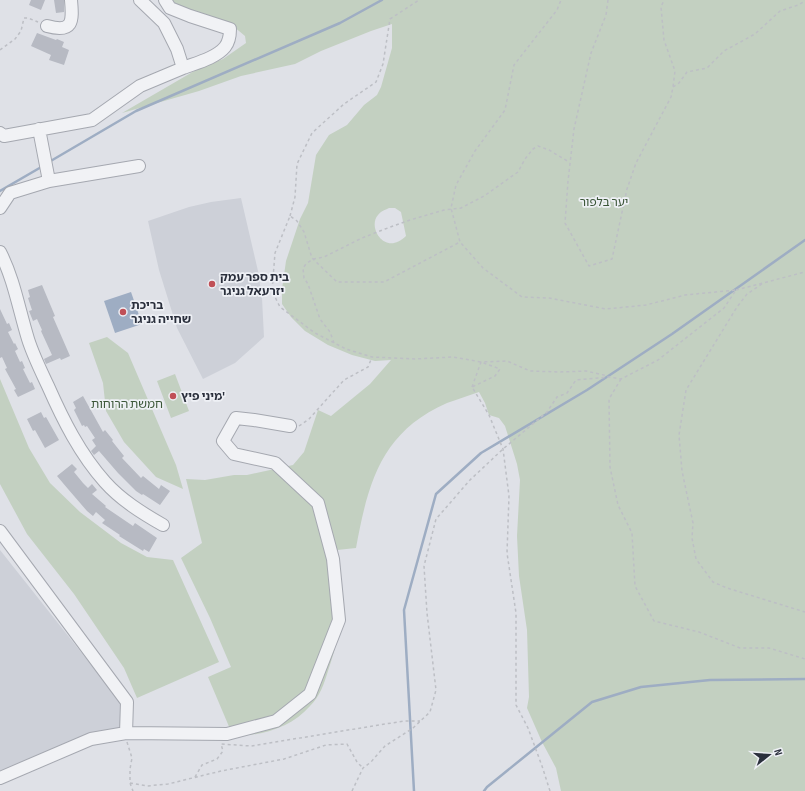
<svg xmlns="http://www.w3.org/2000/svg" width="805" height="791" font-family="'Sofia Sans Condensed','Noto Sans Hebrew',sans-serif">
	<rect width="100%" height="100%" fill="#dfe1e7"/>
	<!-- built -->
	<path fill="#cdd0d8" d="M241,198L258,271L262,298L264,337L235,363L203,379L177,328L159,270L148,221L189,207L211,202Z
		M0,550L119,700L126,733L0,773Z"/>
	<!-- green -->
	<path fill="#c3d0c1" fill-rule="evenodd" d="M170,0H805V791H561L556,768L542,742L527,708L529,697L527,630L519,576L517,536L520,480L517,464L505,426L499,418L489,415L485,403L479,392C468,396 458,399 447,403C381,432 368,483 356,548L337,550C340,569 339,588 339,608C339,616 340,625 338,633C336,646 332,659 328,671C324,684 320,696 310,706C291,728 261,736 233,736L208,677L231,667L210,618L181,558L202,543L186,479L205,480L234,475H247L293,465L304,452L318,410L331,416L370,384L391,360L375,361L352,355L328,345L305,331L291,317L282,304V289L286,261L300,219L308,203L316,155L329,135L347,125L364,105L377,95L381,87L392,48V24L371,31L321,51L295,64L241,76L199,91L122,113L196,70L223,59L246,43L245,36L233,26L186,9ZM389,208H395L401,212L406,236C385,257 367,227 378,215C381,211 385,210 389,208Z
		M107,337L128,353L176,465L183,489L156,477L124,442L106,411L103,383L89,343Z
		M175,374L189,411L171,418L157,381Z
		M0,379L29,448L50,483L80,512L121,543L147,557L173,560L219,662L137,698L124,668L74,594L27,534L0,484Z"/>
	<!-- water -->
	<path fill="#9eadc3" d="M131,292L142,324L115,333L104,301Z"/>
	<g fill="none" stroke-linecap="round" stroke-linejoin="round">
		<!-- stream -->
		<path stroke="#9eadc3" stroke-width="2.5" d="M49,162L136,111L340,23L382,0
			M0,191L43,166
			M414,791L404,610L436,494L481,453L587,390L672,334L805,240
			M484,791L487,787L592,702L641,687L710,680L805,679"/>
	</g>
	<!-- building -->
	<path fill="#b7bac3" d="M31,0H45L41,10L29,5Z
		M54,0H64V12L56,13Z
		M37,33L56,40L57,39L64,42L62,47L69,50L64,65L49,60L51,55L31,46Z
		M42,285L55,316L53,317L70,356L61,360L60,358L46,364L44,359L52,355L41,331L42,330L37,319L33,321L29,311L32,310L28,298L30,297L28,290Z
		M0,309L7,324L9,323L12,330L8,332L14,344L15,343L18,349L15,351L20,362L22,361L25,368L23,369L30,383L32,382L35,389L18,397L14,390L16,389L5,369L7,368L2,357L0,358Z
		M83,396L103,432L105,430L113,440L112,441L124,456L122,458L141,478L143,476L159,489L161,485L170,491L160,505L143,494L142,495L136,491L118,473L99,451L94,455L91,451L96,446L92,440L95,438L87,426L85,427L84,425L82,426L74,410L76,408L73,402Z
		M41,412L44,418L46,417L59,440L45,448L35,430L33,431L27,419Z
		M72,464L77,469L74,472L83,483L88,488L92,484L97,490L92,494L106,506L105,507L133,526L135,523L157,538L149,552L144,549L143,551L119,536L120,535L102,523L105,520L96,512L93,516L87,511L68,489L57,476Z"/>
	<g fill="none" stroke-linecap="round" stroke-linejoin="round">
		<!-- minor casing -->
		<g stroke="#a5a8b0" stroke-width="14">
			<path id="minor" d="M165,0L170,8L190,16L230,29C230,34 229,42 225,47C216,58 196,63 183,68
				M47,26C73,33 73,22 71,0
				M39,129L49,181
				M0,133L4,136L92,120L140,86L183,68L177,49L164,23L140,0
				M0,208L10,193L49,181L139,166
				M0,252C14,279 19,310 28,339C33,355 41,371 48,386C63,420 80,454 105,482C121,500 142,513 163,525
				M0,531L127,702L126,733
				M0,778L91,739L126,733L227,734L276,721L310,694L339,620L333,559L318,503L275,463L234,454L223,441L236,418L254,420L290,426"/>
		</g>
		<!-- path -->
		<path stroke="#bdbfc5" stroke-width="1.5" stroke-dasharray="3 3" stroke-linecap="butt" d="M608,0L606,15L591,53L574,129L568,181L565,223L589,266L612,259L627,189L636,163L671,97L673,87L675,71L664,40L661,7L664,0
			M0,50L15,39L21,31L24,18H28L38,22
			M673,87L679,83L687,72L707,68L724,51L755,34L780,11L798,5L805,1
			M290,216L295,197L297,164L312,133L344,104L376,82L383,64L390,19L419,0
			M762,284L747,294L737,307L686,390L679,435L682,471L693,523L692,538L696,559L713,582L727,588L805,612
			M736,290L805,272
			M334,343L330,332L320,319L308,284L304,278L303,268L306,264L313,259L324,257L362,238L385,229L410,220L444,210L461,208L484,196L518,172L525,159L533,149L538,146L549,150L569,162
			M621,379L609,399L610,467L618,505L632,533L635,586L654,621L699,632L740,648H769L805,659
			M472,387L481,362L507,361L530,371L560,372L586,371L608,376
			M299,426L309,419L344,380L368,367L372,357
			M127,742L132,758L130,769V783L133,791
			M195,777L202,765L217,759L223,751L221,744L251,746L385,724L405,721H420
			M130,783L147,786L168,784L221,771L284,759L326,745L347,744L357,762L363,768
			M352,791L363,768L371,762L385,746L413,728L430,712L436,690L427,613L424,566L436,519L470,480L503,449L547,412L557,397L567,393L576,380L610,377L621,379L658,360L724,308L736,290L685,295L646,305L606,309L549,298L522,297L483,268L460,242
			M550,791L542,766L528,728L516,705V613L507,553L509,496L503,449L489,415L472,387L495,376L500,369L481,362L453,357L415,359L372,357L346,349L315,333L280,307L272,291L275,253L290,216L297,221L304,232L312,258L337,282H384L460,242L451,208L456,185L475,151L505,110L514,65L557,10L561,0"/>
		<!-- minor -->
		<use href="#minor" stroke="#f1f2f5" stroke-width="12"/>
	</g>
	<!-- markers -->
	<g fill="#c05057" stroke="#eef0f5" stroke-width="1.5">
		<circle cx="212" cy="284" r="4"/>
		<circle cx="123" cy="312" r="4"/>
		<circle cx="173" cy="396" r="4"/>
	</g>
	<g text-anchor="middle" dominant-baseline="central" stroke-width="3.5" stroke-linejoin="round" paint-order="stroke">
		<!-- park labels -->
		<g font-size="12" fill="#3b5638" stroke="#eef0f5">
			<text x="604" y="202">יער בלפור</text>
			<text x="127" y="404">חמשת הרוחות</text>
		</g>
		<!-- poi labels -->
		<g font-size="12" font-weight="bold" fill="#2a2f3c" stroke="#eef0f5" text-anchor="start">
			<text x="220" y="277">בית ספר עמק<tspan x="220" dy="14">יזרעאל גניגר</tspan></text>
			<text x="131" y="305">בריכת<tspan x="131" dy="14">שחייה גניגר</tspan></text>
			<text x="181" y="396">מיני פיץ'</text>
		</g>
	</g>
	<!-- north arrow -->
	<g transform="translate(769 755) rotate(73)" stroke="#eef0f5" stroke-width="3" paint-order="stroke">
	<path d="M0-3L7 15L0 10L-7 15Z" fill="#2a2f3c"/>
	<text y="-6" font-size="11" font-weight="bold" text-anchor="middle" fill="#2a2f3c">N</text>
	</g>
</svg>
